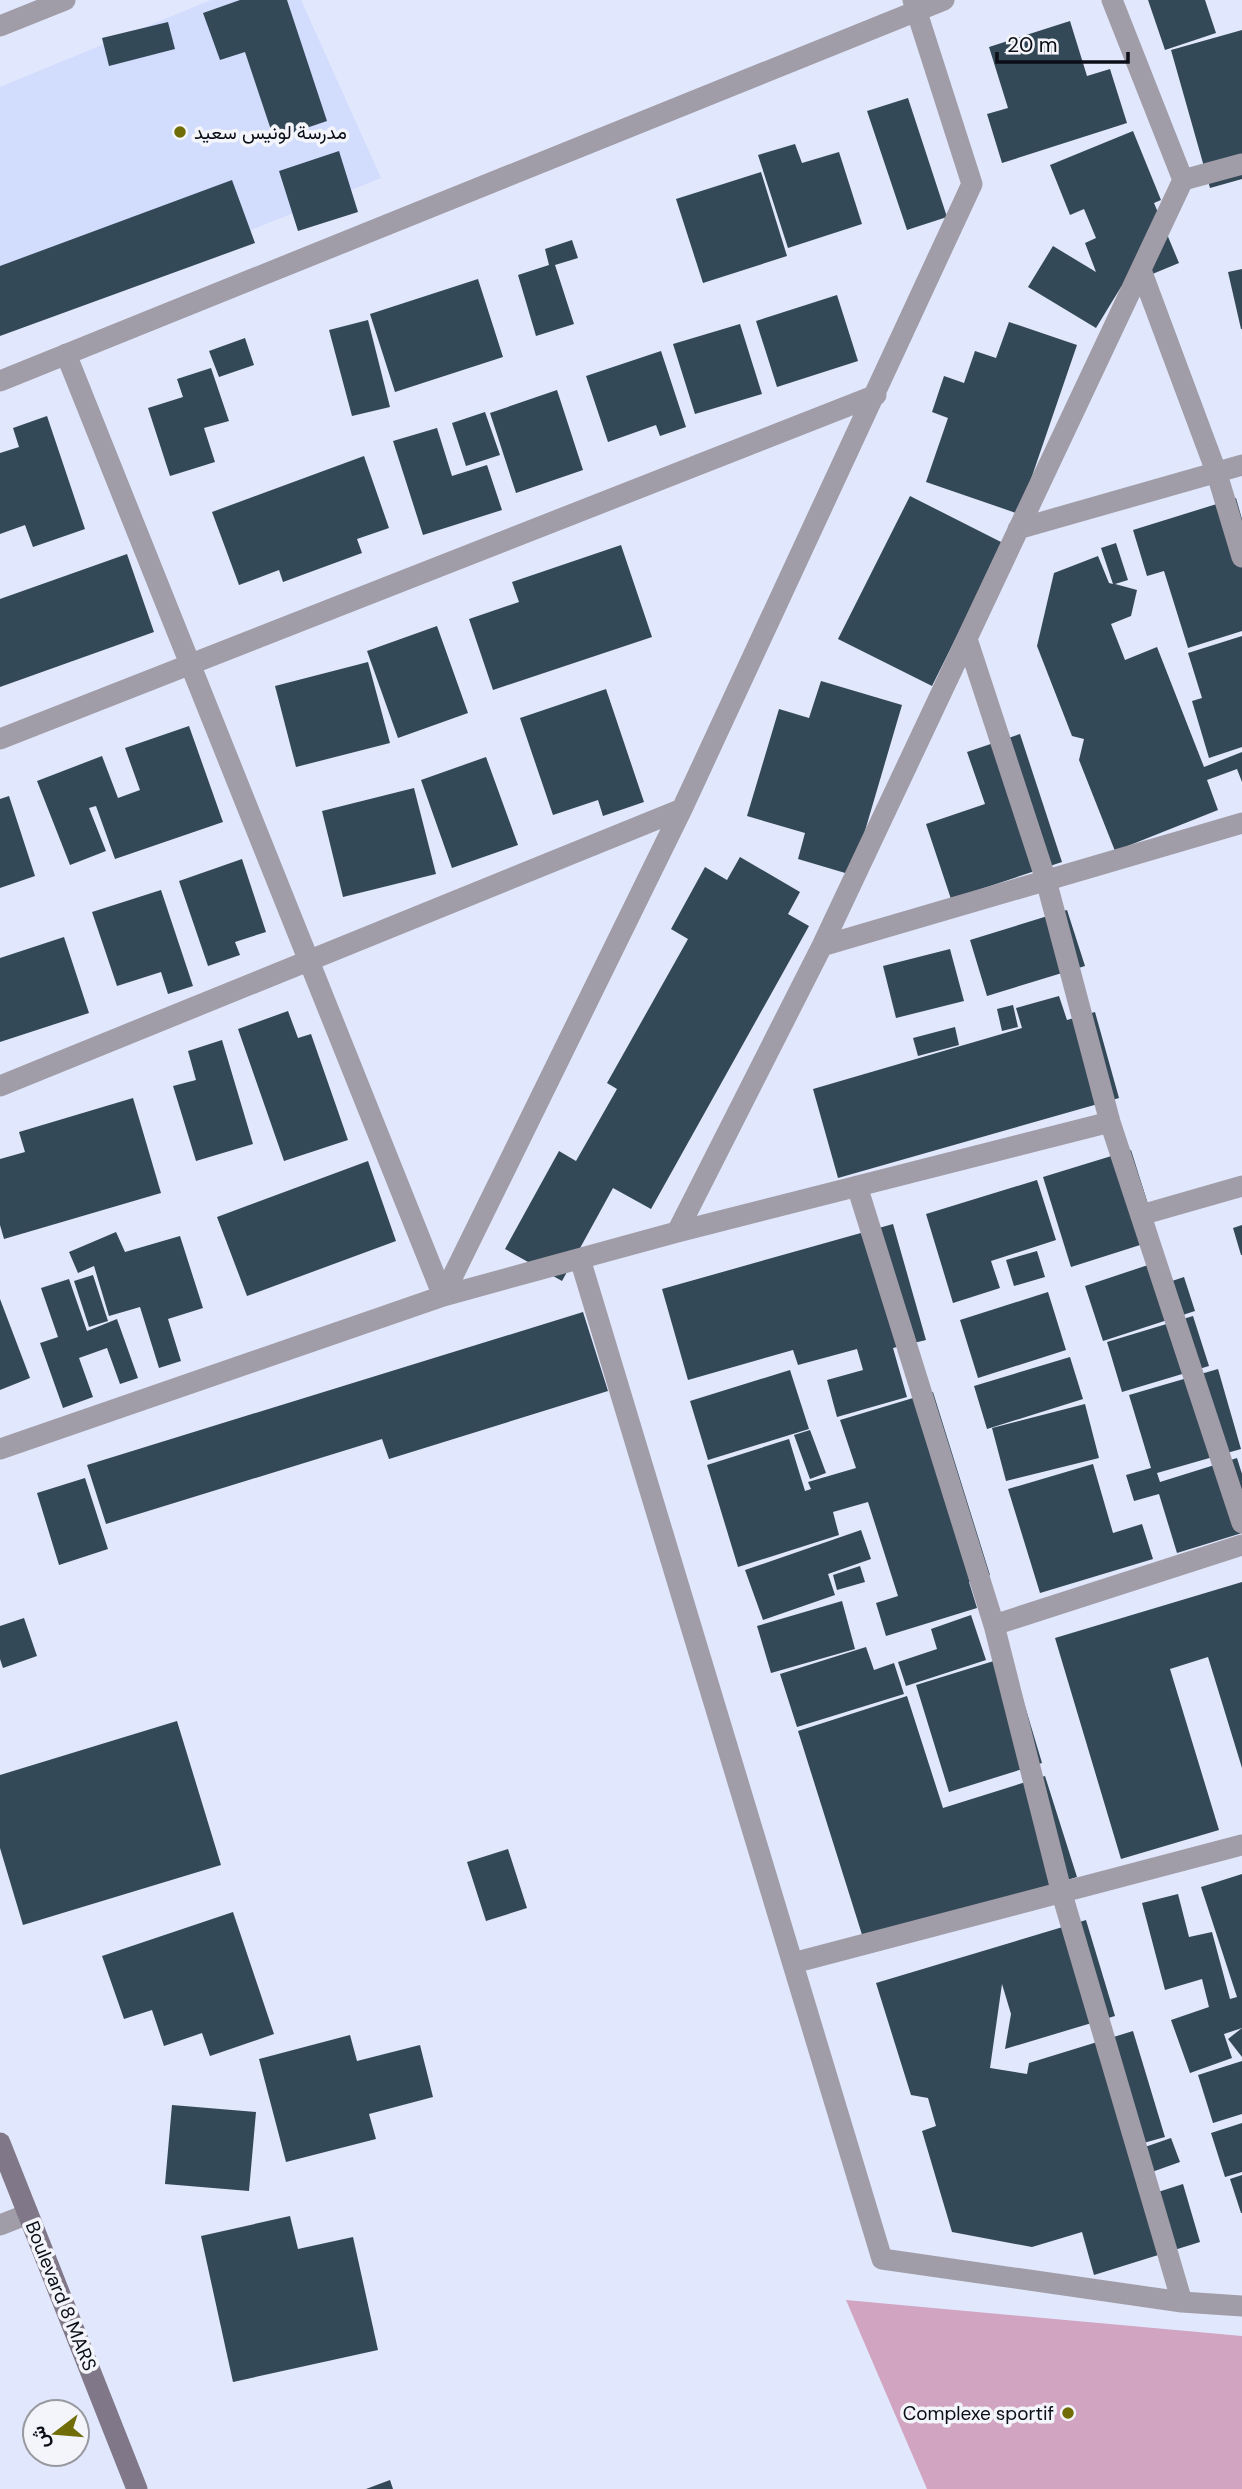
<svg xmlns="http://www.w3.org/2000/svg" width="1242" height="2489" font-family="'DM Sans',Vazirmatn,sans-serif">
	<rect width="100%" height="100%" fill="#e1e7fc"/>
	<!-- built -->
	<path fill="#d2dcfd" d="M211,0H301L381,178L0,330V87Z"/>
	<!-- green -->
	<path fill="#d1a5c2" d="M846,2300L1242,2336V2489H927Z"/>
	<!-- building -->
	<path fill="#344958" d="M240,0H287L327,121L274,139L245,52L220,60L203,13Z
		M1148,0H1205L1216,33L1165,50Z
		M1070,21L1087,76L1110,69L1127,123L1002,163L987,114L1008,108L989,47Z
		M168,22L175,49L109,66L102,38Z
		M1242,30V179L1210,188L1171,50Z
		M908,98L947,217L907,230L867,111Z
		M1133,131L1161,200L1154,203L1179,263L1121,287L1096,328L1028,287L1053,246L1096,272L1085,243L1096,238L1084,209L1070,215L1050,165Z
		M795,144L802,163L839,152L862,224L788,248L758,155Z
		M339,151L358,212L298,231L279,171Z
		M761,172L787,256L703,283L676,199Z
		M232,180L255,243L0,336V266Z
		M572,240L578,258L555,265L574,324L536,336L518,275L549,265L545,249Z
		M1242,269V329H1241L1228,272Z
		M478,279L503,357L395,392L370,314Z
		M837,295L858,361L777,387L756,321Z
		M368,320L390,407L352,416L329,330Z
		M1009,322L1077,345L1019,514L926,482L948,418L932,412L944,376L964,383L975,351L996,358Z
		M740,324L762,394L695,414L673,344Z
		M245,338L254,365L219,377L209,351Z
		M661,351L686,427L660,436L656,425L608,442L586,376Z
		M211,368L229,421L204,428L215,462L170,476L148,408L183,397L177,379Z
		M557,390L583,470L516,493L490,413Z
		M485,412L500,455L466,466L452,423Z
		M47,416L85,529L33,547L25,525L0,534V453L19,447L13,428Z
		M437,428L452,476L487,465L502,510L423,535L393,441Z
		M364,456L389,528L357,539L362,553L283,582L279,570L239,585L212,512Z
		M910,496L1003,543L932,686L838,639Z
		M1236,498L1242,519V631L1188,648L1164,571L1147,576L1133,530Z
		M1116,543L1128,580L1115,584L1137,590L1131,616L1111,624L1125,660L1157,647L1204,767L1242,752V782L1237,769L1207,780L1218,810L1115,851L1079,760L1084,739L1072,736L1037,646L1054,573L1098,556L1109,583L1113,584L1101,548Z
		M621,545L652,637L493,690L469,619L519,602L512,582Z
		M127,554L154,632L0,687V599Z
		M437,626L468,713L398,738L367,651Z
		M1242,636V747L1209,758L1192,701L1202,698L1188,653Z
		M368,662L390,743L296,767L275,686Z
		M821,681L902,705L852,875L798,859L805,833L747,816L779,709L809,718Z
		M606,689L644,802L603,816L598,800L553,815L520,718Z
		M189,726L223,822L115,859L96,806L89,808L106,851L70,865L37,781L102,756L118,798L140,790L125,748Z
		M1020,734L1062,862L951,899L926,824L985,804L967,752Z
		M486,757L518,845L452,868L421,780Z
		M414,788L436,874L343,897L322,811Z
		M9,796L35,876L0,888V799Z
		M740,857L800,892L788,914L809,926L651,1209L613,1188L562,1281L505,1249L559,1151L576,1161L617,1089L607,1083L688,939L671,929L705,867L727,880Z
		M242,859L266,932L235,942L240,955L208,966L179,881Z
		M161,890L193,986L168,994L161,972L117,986L92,912Z
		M1067,910L1085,966L987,996L970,940Z
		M64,937L89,1013L0,1042V958Z
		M950,949L964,1001L896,1018L883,966Z
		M1059,996L1067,1020L1095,1012L1119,1098L838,1178L813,1089L1022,1028L1016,1008Z
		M1013,1005L1018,1027L1002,1031L997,1009Z
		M288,1011L298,1038L311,1034L348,1140L284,1161L238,1029Z
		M955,1027L959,1045L918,1056L913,1038Z
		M222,1040L253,1144L196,1161L173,1086L196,1080L188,1051Z
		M133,1098L161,1193L4,1239L0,1225V1159L25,1152L19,1132Z
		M1131,1150L1159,1239L1071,1267L1043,1177Z
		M368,1161L396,1241L247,1296L217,1217Z
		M1037,1180L1056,1240L991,1261L1000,1288L953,1303L926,1214Z
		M893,1224L926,1340L893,1348L907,1397L837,1417L827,1380L863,1370L857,1349L798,1365L793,1350L688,1380L662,1289Z
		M1242,1225V1255H1241L1233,1228Z
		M116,1232L125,1252L180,1236L203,1308L168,1319L181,1361L159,1368L140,1307L109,1316L94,1266L78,1273L69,1252Z
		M1037,1251L1045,1277L1014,1286L1006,1260Z
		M1160,1261L1166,1283L1184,1277L1195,1311L1103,1341L1085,1286Z
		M93,1275L108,1321L89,1327L74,1281Z
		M69,1279L87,1331L117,1319L138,1378L120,1384L107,1348L79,1358L93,1397L63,1408L40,1343L58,1337L41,1288Z
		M1048,1292L1066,1350L978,1378L960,1320Z
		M0,1299L30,1378L0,1390Z
		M583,1312L608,1391L389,1459L382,1439L106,1524L87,1465Z
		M1193,1316L1209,1366L1122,1392L1107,1342Z
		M1070,1357L1083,1399L987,1429L974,1386Z
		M1218,1369L1241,1449L1157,1473L1160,1482L1237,1458L1242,1474V1533L1177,1553L1159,1494L1134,1501L1126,1475L1151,1468L1129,1395Z
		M790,1370L809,1429L708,1460L690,1401Z
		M933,1392L990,1575L969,1582L977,1608L886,1636L876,1603L898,1596L868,1502L833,1512L839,1535L738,1567L707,1465L789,1439L805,1491L811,1489L808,1482L856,1468L840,1420Z
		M1085,1404L1099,1458L1006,1481L992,1428Z
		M810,1430L826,1473L810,1479L794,1435Z
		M1093,1464L1113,1533L1142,1524L1153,1559L1040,1593L1008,1489Z
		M85,1478L108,1549L59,1565L37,1493Z
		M861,1530L871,1559L828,1574L835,1595L763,1620L745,1570Z
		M860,1566L865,1582L837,1590L833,1575Z
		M1242,1582V1768L1208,1657L1170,1669L1219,1830L1121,1859L1055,1638Z
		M842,1601L855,1649L771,1673L757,1626Z
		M971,1615L986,1660L906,1686L898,1662L937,1649L931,1629Z
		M24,1618L37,1656L3,1668L0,1659V1626Z
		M866,1647L874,1670L894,1663L904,1694L797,1727L780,1674Z
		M1010,1656L1042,1763L949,1792L916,1685Z
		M907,1696L943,1808L1045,1776L1077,1877L864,1941L798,1731Z
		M177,1721L221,1865L23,1925L0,1848V1775Z
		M508,1849L527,1908L486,1921L467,1862Z
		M1242,1874V2028L1224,2034L1232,2058L1190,2073L1171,2020L1209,2007L1202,1979L1165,1990L1142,1903L1178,1894L1189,1937L1212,1932L1230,1999L1237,1997L1201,1887Z
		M233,1912L274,2034L210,2056L202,2033L164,2046L152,2010L124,2019L102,1956Z
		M1086,1920L1115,2016L1005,2049L1011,2014L1002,1984L990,2068L1027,2074L1029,2063L1133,2031L1165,2137L1140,2144L1142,2148L1171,2138L1180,2162L1149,2173L1155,2193L1183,2184L1200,2242L1094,2275L1082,2232L1032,2247L952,2232L922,2131L936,2126L928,2098L911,2095L876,1983Z
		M1242,2028V2057L1228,2039Z
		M350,2035L357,2061L420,2045L433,2097L369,2114L376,2139L286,2162L259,2059Z
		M1242,2061V2114L1213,2123L1198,2075Z
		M172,2105L256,2112L249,2191L165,2184Z
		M1242,2123V2172L1225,2177L1211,2133Z
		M1242,2175V2213H1241L1230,2179Z
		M290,2216L298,2249L353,2237L378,2350L233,2382L201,2236Z
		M390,2480L393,2489H366Z"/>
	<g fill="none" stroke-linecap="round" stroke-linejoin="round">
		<!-- minor -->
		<path stroke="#a19da8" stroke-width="21" d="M0,26L65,0
			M1183,180L1242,164
			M1141,270L1217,474L1242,557
			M66,354L443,1296
			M0,381L944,0
			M1018,529L1242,465
			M967,639L1046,880L1110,1122L1242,1523
			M0,739L876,395
			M822,946L1242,823
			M0,1086L682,809
			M857,1186L994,1625L1062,1894L1182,2302
			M1141,1215L1242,1186
			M677,1232L822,946L1183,180L1112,0
			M580,1259L882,2259L1182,2302L1242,2306
			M443,1296L682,809L972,184L913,0
			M0,1449L443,1296L677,1232L1110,1122
			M994,1625L1242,1545
			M793,1963L1242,1845
			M0,2225L28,2214"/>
		<!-- secondary -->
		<path stroke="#807888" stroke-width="21" d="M0,2143L137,2489"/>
	</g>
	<!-- markers -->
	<g fill="#706c08" stroke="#f3f5fa" stroke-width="2.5">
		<circle cx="180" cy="132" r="7"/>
		<circle cx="1068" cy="2413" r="7"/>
	</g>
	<g text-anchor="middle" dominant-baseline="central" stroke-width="7" stroke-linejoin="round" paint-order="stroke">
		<!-- poi labels -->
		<g font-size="19" fill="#0c0e17" stroke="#f3f5fa" text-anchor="start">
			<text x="194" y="132">مدرسة لونيس سعيد</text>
			<text x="1054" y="2413" text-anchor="end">Complexe sportif</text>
		</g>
		<!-- street labels -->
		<g font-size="19" fill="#0c0e17" stroke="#f3f5fa">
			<text transform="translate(61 2296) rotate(68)">Boulevard 8 MARS</text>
		</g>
	</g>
	<!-- north arrow -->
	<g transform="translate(56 2433) rotate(254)"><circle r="33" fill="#f3f5fa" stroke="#97999f" stroke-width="2"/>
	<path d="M0-5L12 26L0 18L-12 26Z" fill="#706c08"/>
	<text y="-10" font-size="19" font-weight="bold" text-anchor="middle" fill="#0c0e17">ش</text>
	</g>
	<!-- scale -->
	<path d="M997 52v10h131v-10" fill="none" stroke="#0c0e17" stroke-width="3.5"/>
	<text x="1007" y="52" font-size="21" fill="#0c0e17" stroke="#f3f5fa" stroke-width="5" paint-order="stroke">20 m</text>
</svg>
